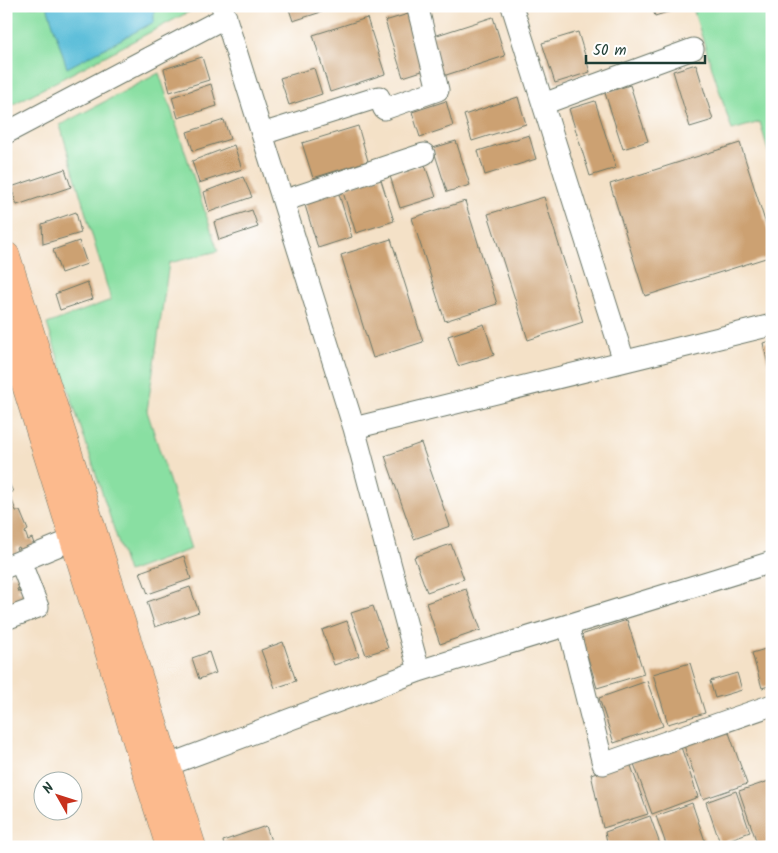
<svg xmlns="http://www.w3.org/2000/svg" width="778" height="853" font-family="Kalam,sans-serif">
	<rect width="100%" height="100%" fill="#fff"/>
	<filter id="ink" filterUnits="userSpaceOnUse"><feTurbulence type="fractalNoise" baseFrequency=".02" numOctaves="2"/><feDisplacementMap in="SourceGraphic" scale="10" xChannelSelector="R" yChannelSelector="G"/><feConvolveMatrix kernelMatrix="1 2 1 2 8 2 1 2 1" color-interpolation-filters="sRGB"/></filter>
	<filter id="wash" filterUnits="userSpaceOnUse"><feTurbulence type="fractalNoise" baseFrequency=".0096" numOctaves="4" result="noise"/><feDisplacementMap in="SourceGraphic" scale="20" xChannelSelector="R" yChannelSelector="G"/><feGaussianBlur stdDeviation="1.12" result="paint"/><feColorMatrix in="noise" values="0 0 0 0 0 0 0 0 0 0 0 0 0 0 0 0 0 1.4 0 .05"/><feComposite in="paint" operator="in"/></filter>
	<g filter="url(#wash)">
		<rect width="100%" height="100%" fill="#f4e1c7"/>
		<!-- green -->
		<path fill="#89dfa2" stroke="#548e6b" d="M6,6H200L6,108Z
			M692,6H772V165L760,122L732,130Z
			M159,73L218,251L169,263L147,411L191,549L128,572L47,324L111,300L60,125Z"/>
		<!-- water -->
		<path fill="#5bbed9" stroke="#3d7e86" d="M47,6H154V22L67,68Z"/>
		<g id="blocks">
			<!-- building -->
			<path fill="#cca172" d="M288,6H337V7L293,21Z
				M652,6H683V7L655,16Z
				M408,14L425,70L403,77L385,21Z
				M493,17L505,56L440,77L428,38Z
				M367,18L385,74L330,92L313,35Z
				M578,32L590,72L555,83L542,43Z
				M202,57L209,80L170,92L164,69Z
				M696,64L713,120L690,127L673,71Z
				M314,68L322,94L289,105L280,78Z
				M211,84L217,106L178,118L172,97Z
				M630,85L648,141L623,149L605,93Z
				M518,97L526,124L472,141L464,115Z
				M446,101L453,126L420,137L412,112Z
				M595,101L616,168L590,176L569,109Z
				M224,120L230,139L193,151L187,132Z
				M358,126L368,161L313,178L302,143Z
				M529,135L536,159L485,175L478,151Z
				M456,141L470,185L447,192L433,148Z
				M740,143L772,243V256L645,296L610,184Z
				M234,145L242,169L199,183L192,161Z
				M425,165L436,197L400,208L390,176Z
				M65,169L71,187L17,205L11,187Z
				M243,177L252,197L209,212L204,192Z
				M380,177L394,221L356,233L342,189Z
				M338,191L352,237L318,248L304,202Z
				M544,197L583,322L528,340L488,214Z
				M465,201L497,304L445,321L412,218Z
				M252,210L258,227L219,240L214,222Z
				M76,212L81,233L43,244L42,224Z
				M391,239L423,342L373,358L341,255Z
				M79,241L87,264L61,273L53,250Z
				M87,282L93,299L60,310L55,294Z
				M484,324L494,355L458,366L448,336Z
				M772,341V377H771L763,343Z
				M421,443L450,526L414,539L385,456Z
				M6,476L13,492L9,493L16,511H20L28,530L25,532L28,540L32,538L36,550L21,552L19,547L16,548L18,552L6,561Z
				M451,544L464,579L427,592L414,557Z
				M184,556L191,579L148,594L140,572Z
				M21,573V588L17,589L18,592L22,591L31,606L6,614V581L10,580L9,577Z
				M190,587L199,612L155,627L147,602Z
				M466,589L481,630L440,644L426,603Z
				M373,606L388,648L366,655L351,613Z
				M627,620L644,674L597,688L581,635Z
				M347,621L359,656L334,665L322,630Z
				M283,642L296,681L275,688L261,650Z
				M772,647V685L762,688L752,653Z
				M209,652L216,673L199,679L192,658Z
				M690,663L705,713L668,724L653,674Z
				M737,673L742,690L715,698L710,681Z
				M647,681L663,726L614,743L599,698Z
				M726,724L747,784L703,799L682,740Z
				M680,744L698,797L652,814L633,761Z
				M629,760L648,814L603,828L591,774Z
				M772,780V841L758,846L739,791Z
				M736,791L750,832L720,843L706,802Z
				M692,803L707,847H667L656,816Z
				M650,816L661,847H608L605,832Z
				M266,826L273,847H224L223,841Z"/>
		</g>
	</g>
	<g filter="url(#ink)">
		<use href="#blocks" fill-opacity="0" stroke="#6a7667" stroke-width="1"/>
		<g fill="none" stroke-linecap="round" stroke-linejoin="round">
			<!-- minor casing -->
			<g stroke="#6a7667" stroke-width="23">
				<path id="minor" d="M222,6L354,428L419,671
					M512,6L624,361
					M543,104L693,49
					M6,133L226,17
					M262,134L379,97L384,109L438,90L418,9
					M283,201L424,154
					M354,428L772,325
					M6,567L74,539
					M6,619L38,607L20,561
					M568,625L603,764L772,705
					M152,771L419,671L772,562"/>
			</g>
			<!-- major casing -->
			<g stroke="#6a7667" stroke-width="29">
				<path id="major" d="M6,256L192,847
					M6,321L170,847"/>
			</g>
			<!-- minor -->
			<use href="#minor" stroke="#fff" stroke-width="21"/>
			<!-- major -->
			<use href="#major" stroke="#fcba8d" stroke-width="28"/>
		</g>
	</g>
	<!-- margin -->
	<rect width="778" height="853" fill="none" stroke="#fff" stroke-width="25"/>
	<!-- north arrow -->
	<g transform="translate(58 796) rotate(309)"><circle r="24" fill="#ffffff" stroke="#a5b1ae"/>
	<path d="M0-4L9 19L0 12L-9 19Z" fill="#c8321e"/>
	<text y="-8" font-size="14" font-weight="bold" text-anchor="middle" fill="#1f3d34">N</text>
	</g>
	<!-- scale -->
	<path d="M586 55v8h119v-8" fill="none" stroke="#1f3d34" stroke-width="2.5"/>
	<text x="593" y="55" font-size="15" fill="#1f3d34" stroke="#ffffff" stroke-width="4" paint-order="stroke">50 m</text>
</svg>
